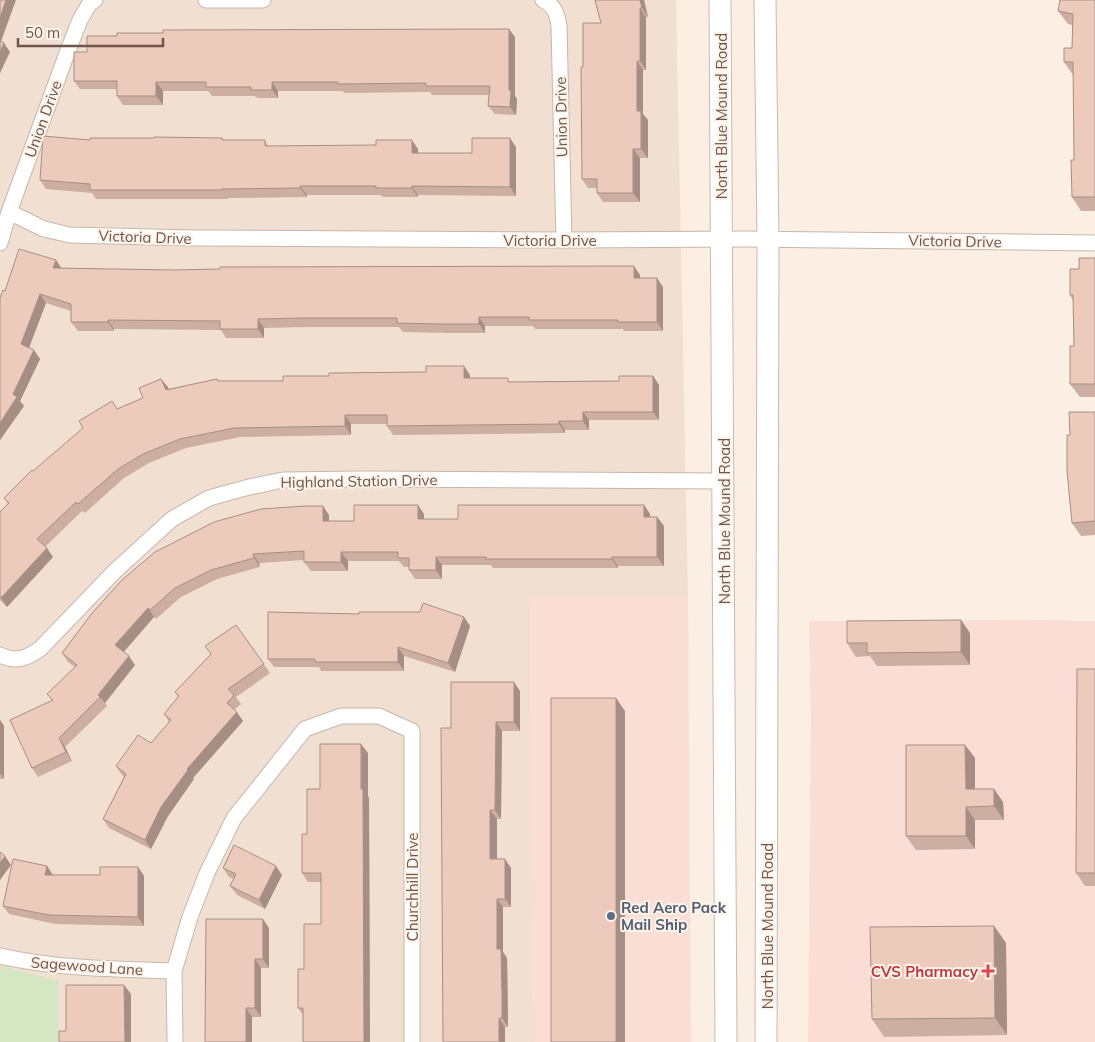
<svg xmlns="http://www.w3.org/2000/svg" width="1095" height="1042" font-family="Mulish,sans-serif">
	<rect width="100%" height="100%" fill="#faefe2"/>
	<!-- residential -->
	<path fill="#f1e0d1" d="M0,0H676L688,597L530,598L533,1042H0Z"/>
	<!-- commercial -->
	<path fill="#faded6" d="M530,597H688L691,1042H533Z
		M1025,620L1095,621V1042H808L811,714L809,621Z"/>
	<!-- green -->
	<path fill="#d4e6c2" d="M0,965L14,970L58,980V1042H0Z"/>
	<g fill="none" stroke-linecap="round" stroke-linejoin="round">
		<!-- minor casing -->
		<g stroke="#c9b6aa" stroke-width="17">
			<path id="minor" d="M206,0H263
				M543,0C555,6 557,14 559,26L564,240
				M9,212L44,229L70,235L194,238L564,240L746,239L1095,243
				M0,243L9,212L67,53L80,20L90,3L95,0
				M0,655C16,663 27,658 40,649L115,571L172,519L209,498L249,487L283,480L361,479L723,481
				M0,956C58,969 115,969 174,971
				M175,1042L174,971L190,917L207,873L234,818L305,729L341,716H379L412,731V1042"/>
		</g>
		<!-- secondary casing -->
		<g stroke="#cfb7aa" stroke-width="23">
			<path id="secondary" d="M720,0L726,1042
				M765,0L768,239L766,1042"/>
		</g>
		<!-- minor -->
		<use href="#minor" stroke="#fff" stroke-width="15"/>
		<!-- secondary -->
		<use href="#secondary" stroke="#fff" stroke-width="21"/>
	</g>
	<!-- wall -->
	<path fill="#ccafa2" d="M595,0H644L648,17H646V70H643V114L648,120V158H640V202H603L597,193V188H588L582,179L601,23Z
		M1095,0V211H1081L1072,197L1074,160L1073,75L1064,62L1072,48V25L1068,24L1058,11Z
		M515,37V96L517,99L516,115L495,114L488,106L489,95H432L430,92L344,93L343,91H278V98H257L255,96H212L208,91H163V105H123L117,96V89H80L74,81L87,52Z
		M222,138L223,140H265L268,146L418,149V153H472L516,147V196L418,195V197H383L381,195H307V197L228,198V199H96L92,193L46,189L40,180L90,140Z
		M1095,258V397H1080L1070,384L1074,346L1073,300L1070,295L1079,269Z
		M56,260L62,269L640,275V278L663,287V331H624L623,329H535L533,326H485V333H447L403,332L399,327H309L264,328V338H226L221,330L114,329V331H78L71,322V311L46,303L29,348L40,359L20,401L24,406L0,440V298L5,291Z
		M470,375V378L512,382L619,381L653,376L659,385V420H589V430H565V433L393,435L387,426V424H351V435L240,437L186,448L149,463L124,478L85,513L82,511L45,547L53,557L7,607L0,600V512L8,504L4,498L33,471L117,409L143,398L161,379L168,389L217,379L219,381H283Z
		M1095,412V535L1081,536L1072,523L1070,435Z
		M644,505L650,514V517H657L664,526V566H618V568H493L491,565H442V579H415L409,570V567H404L399,561H348V571H311L304,562V560L259,563L260,567L217,579L181,597L156,619L154,617L124,651L135,665L105,703L107,706L65,747L72,761L38,777L32,768L52,700L47,694L75,667L68,662L62,653L93,612L329,515V521H354L424,514V519H458Z
		M464,617L470,626L455,672L404,656V671H321L319,667H274L268,659Z
		M961,620L970,633V665L877,666L870,656L856,657L847,643Z
		M236,625L270,673L236,697L241,704L234,710L243,721L193,778L194,779L168,816L151,849L109,828L103,819L124,777L122,775L116,766L151,743L169,722L164,714L178,697L175,692L211,654Z
		M1095,669V886H1085L1076,873Z
		M520,691V731H502L501,819H497V859L511,868V907H503V952L507,958L508,1000V1027H505V1042H443L451,728Z
		M0,720L4,726V779H0Z
		M965,745L975,758V789H994L1003,802L1004,820H975V849L916,850L906,836Z
		M368,753V796L369,798L370,1042H303V1015L298,1008L304,969L321,924V882H308L302,873L307,834L320,789Z
		M138,867L144,876V926L55,924L9,914L3,906L53,875H100Z
		M223,868L282,875L265,909L237,895L230,886L234,879L229,877Z
		M206,919L269,928V968H261V1017H252V1042Z
		M994,926L1006,943L1007,1035L884,1037L872,1019Z"/>
	<!-- shaded-wall -->
	<path fill="#a68e84" d="M6,0H16L0,44V18Z
		M640,0H644L648,17L642,8Z
		M640,8L646,17V70L640,61Z
		M509,29L515,37V96L517,99L516,115L510,107L509,90Z
		M4,43L10,52L0,73V51Z
		M637,61L643,70V114L648,120V158L641,149L637,111Z
		M156,82L163,91V105L156,96Z
		M272,82L278,91V98L272,90Z
		M510,138L516,147V196L510,187Z
		M412,140L418,149V162L412,153Z
		M633,149L640,158V202L633,193Z
		M300,186L307,195V197L300,188Z
		M412,186L418,195V197L412,188Z
		M56,260L62,269L53,268Z
		M634,266L640,275V287L634,278Z
		M657,278L663,287V331L657,322Z
		M40,294L46,303L27,353L21,344Z
		M479,317L485,326V333L479,324Z
		M258,319L264,328V338L258,329Z
		M108,320L114,329V331L108,322Z
		M34,350L40,359L20,401L24,406L0,440V423Z
		M464,366L470,375V386L464,378Z
		M653,376L659,385V420L653,412Z
		M161,379L168,387L172,399L166,390Z
		M583,412L589,420V430L583,421Z
		M345,415L351,424V435L345,426Z
		M559,421L565,430V433L559,424Z
		M418,505L424,514V528L418,519Z
		M644,505L650,514V526L644,517Z
		M323,506L329,515V530L323,521Z
		M657,517L664,526V566L657,557Z
		M47,548L53,557L7,607L1,598Z
		M341,552L348,561V571L341,562Z
		M253,554L259,563L260,567L254,558Z
		M436,557L442,565V579L436,570Z
		M612,557L618,566V568L612,559Z
		M148,608L154,617L122,654L115,645Z
		M464,617L470,626L455,672L448,663Z
		M961,620L970,633V665L961,652Z
		M398,647L404,656V671L398,662Z
		M129,656L135,665L105,703L98,695Z
		M514,682L520,691V731L514,722Z
		M616,698L625,711V1042H616Z
		M237,712L243,721L193,778L194,779L168,816L151,849L145,840L161,807L187,769Z
		M0,720L4,726V779L0,773Z
		M496,722L502,731L501,819L495,810Z
		M59,738L65,747L72,761L66,752Z
		M361,744L368,753V796L369,798L370,1042H364Z
		M965,745L975,758V802L966,789Z
		M994,789L1003,802L1004,820L994,806Z
		M966,807L975,820V849L966,836Z
		M490,810L497,819V868L490,859Z
		M5,856L11,865L0,880V863Z
		M505,859L511,868V907L505,899Z
		M47,866L53,875H45Z
		M276,866L282,875L265,909L259,900Z
		M138,867L144,876V926L138,917Z
		M497,899L503,907V952L507,958L508,1027L502,1018L497,949Z
		M263,919L269,928V968L263,959Z
		M994,926L1006,943L1007,1035L995,1018Z
		M255,959L261,968V1017L255,1008Z
		M124,985L131,994V1042H125Z
		M246,1008L252,1017V1042H246Z
		M499,1018L505,1027V1042H499Z"/>
	<!-- building -->
	<path fill="#edcbbc" stroke="#a68e84" d="M0,0H6L0,18Z
		M595,0H640L642,8H640V61H637V111H641V149H633V193H597V179H582L581,67H583V23H601Z
		M1060,0H1095V197H1072L1071,160H1074L1073,62H1064V48H1072L1073,14L1058,11Z
		M509,29V90L511,91L510,107L488,106L490,86H426V83L338,84V82H272V90H251V87H206V82H156V96H117V81H74V52H87V36H117V33H163V30Z
		M0,41L4,43L0,51Z
		M43,136L90,140V138H154V137L222,138V140H265V146L376,145V140H412V153H472V138H510V187L412,186V188H376V186H300V188L222,189V190H90V184L40,180Z
		M19,249L56,260L53,268L176,270L220,269V267L634,266V278H657V322H618V320H529V317H479V324H440L397,323V318H302L258,319V329H220V321L108,320V322H71V304L40,294L21,344L34,350L13,394L17,397L0,423V298L3,290L5,291Z
		M1079,258H1095V384H1070V346H1074L1073,295H1070V269H1079Z
		M426,366H464V378H508V382L619,381V376H653V412H583V421H559V424L387,426V415H345V426L234,428L180,439L143,454L118,469L78,504L76,502L37,539L47,548L1,598L0,596V512L9,503L4,498L32,470L33,471L83,428L79,421L112,401L117,409L143,398L139,388L161,379L166,390L217,379L218,381H283V376H329V373L426,372Z
		M1069,412H1095V521L1072,523L1067,471V435H1070Z
		M354,505H418V519H458V505H644V517H657V557H612V559H486V557H436V570H409V558H398V552H341V562H304V551L253,554L254,558L211,570L175,588L150,610L148,608L115,645L129,656L98,695L100,697L59,738L66,752L32,768L10,720L53,700L47,694L77,665L62,653L93,612L122,580L155,552L214,522L261,509L305,506H323V521H354Z
		M423,603L464,617L448,663L398,647V662H315V659H268V612L359,614V612H420Z
		M961,620V652L867,653V643H847V621Z
		M236,625L264,664L228,689L234,695L227,703L237,712L187,769L188,770L161,807L145,840L103,819L126,774L116,766L138,735L151,743L171,720L164,714L179,696L175,692L211,654L205,646Z
		M1077,669H1095V873H1076Z
		M451,682H514V722H496L495,810H490V859H505V899H497V949H501L502,992V1018H499V1042H443L441,728H451Z
		M551,698H616V1042H551Z
		M320,744H361V789H363L364,1042H303V1008H298V969H304V924H321V873H302V834H307V789H320Z
		M906,745H965L966,789H994V806L966,807V836H906Z
		M234,845L276,866L259,900L230,886L236,874L223,868Z
		M0,852L5,856L0,863Z
		M13,859L47,866L45,875H100V867H138V917L49,915L3,906Z
		M206,919H263V959H255V1008H246V1042H205Z
		M994,926L995,1018L872,1019L870,927Z
		M66,985H124L125,1042H59V1031H66Z"/>
	<!-- markers -->
	<circle fill="#5c6f8a" stroke="#fdf3e8" stroke-width="2" cx="611" cy="916" r="5"/>
	<path fill="#e0444e" stroke="#fdf3e8" stroke-width="2" d="M985.5 963.5h5v5h5v5h-5v5h-5v-5h-5v-5h5z"/>
	<g text-anchor="middle" dominant-baseline="central" stroke-width="4" stroke-linejoin="round" paint-order="stroke">
		<!-- street labels -->
		<g font-size="15" fill="#6f554b" stroke="#fdf3e8">
			<text transform="translate(721 116) rotate(-90)">North Blue Mound Road</text>
			<text transform="translate(561 117) rotate(-91)">Union Drive</text>
			<text transform="translate(43 119) rotate(-70)">Union Drive</text>
			<text transform="translate(145 237) rotate(2)">Victoria Drive</text>
			<text x="550" y="240">Victoria Drive</text>
			<text transform="translate(955 241) rotate(1)">Victoria Drive</text>
			<text transform="translate(359 481) rotate(-1)">Highland Station Drive</text>
			<text transform="translate(724 521) rotate(-90)">North Blue Mound Road</text>
			<text transform="translate(412 887) rotate(-90)">Churchhill Drive</text>
			<text transform="translate(767 926) rotate(-90)">North Blue Mound Road</text>
			<text transform="translate(87 966) rotate(4)">Sagewood Lane</text>
		</g>
		<!-- service labels -->
		<g font-size="15" font-weight="bold" fill="#4e5e75" stroke="#fdf3e8" text-anchor="start">
			<text x="621" y="907">Red Aero Pack<tspan x="621" dy="17">Mail Ship</tspan></text>
		</g>
		<!-- health labels -->
		<g font-size="15" font-weight="bold" fill="#be3a42" stroke="#fdf3e8" text-anchor="end">
			<text x="978" y="971">CVS Pharmacy</text>
		</g>
	</g>
	<!-- scale -->
	<path d="M18 38v8h145v-8" fill="none" stroke="#6f554b" stroke-width="2.5"/>
	<text x="25" y="38" font-size="15" fill="#6f554b" stroke="#fdf3e8" stroke-width="4" paint-order="stroke">50 m</text>
</svg>
